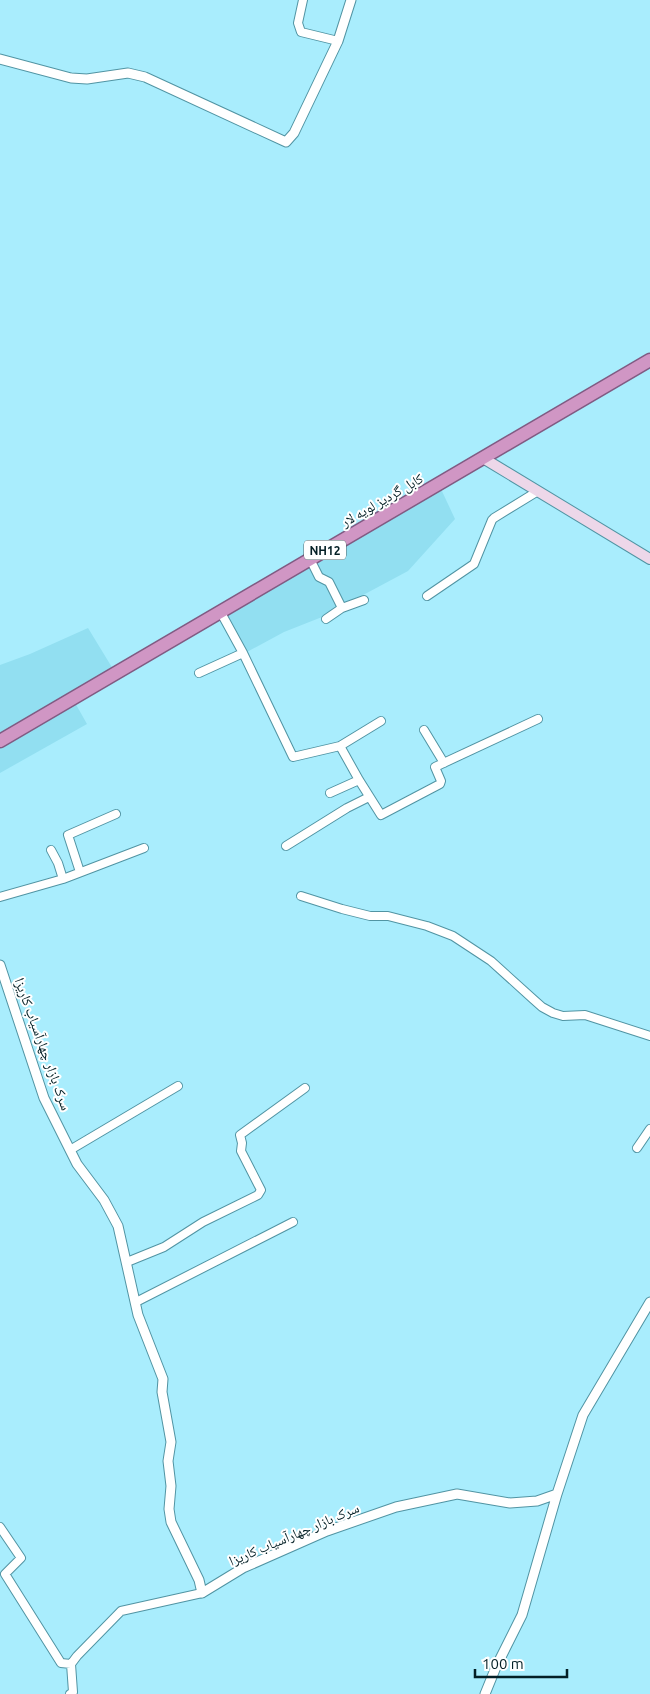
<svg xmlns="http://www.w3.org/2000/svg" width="650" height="1694" font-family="Ubuntu,'Noto Naskh Arabic',sans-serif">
	<rect width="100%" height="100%" fill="#a9edfd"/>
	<!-- built -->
	<path fill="#92dff1" d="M440,487L455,519L408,571L322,617L284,632L245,653L219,615Z
		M88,628L113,669L0,736V665L30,654Z
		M74,701L87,724L0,773V743Z"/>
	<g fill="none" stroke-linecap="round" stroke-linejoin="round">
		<!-- minor casing -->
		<g stroke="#5194a3" stroke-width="10">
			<path id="minor" d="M303,0L298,23L301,32L338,41
				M310,559L319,577L329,582L342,608
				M427,596L474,564L492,520L494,518L538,491
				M220,611L243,653L293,757L340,746L381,721
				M326,619L342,608L364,600
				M199,673L243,653
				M424,730L444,763
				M340,746L359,780L381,815L440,784L441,781L435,767L538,719
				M330,793L359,780
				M286,846L347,808L369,797
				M51,850L58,863L63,879
				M80,872L68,835L116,814
				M301,896L342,909L370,916H388L427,926L453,936L491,961L533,999L542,1007L553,1013L563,1016L585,1015L650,1036
				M0,897L63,879L144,848
				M637,1148L650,1129
				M70,1150L178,1086
				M127,1262L164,1247L203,1222L258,1195L261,1190L241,1151L242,1143L240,1135L305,1088
				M136,1302L293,1222
				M0,1527L21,1558L5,1574L61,1663L71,1664
				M70,1694L73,1692L71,1664L77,1656L121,1611L202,1593"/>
		</g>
		<!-- tertiary casing -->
		<g stroke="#5194a3" stroke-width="11">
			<path id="tertiary" d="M0,59L71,78L87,79L128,73L145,77L286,142L294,133L338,41L351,0
				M0,965L44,1098L77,1164L104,1200L118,1226L138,1315L163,1379L162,1392L171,1442L168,1461L171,1486L169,1509L171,1522L199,1580L202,1593L243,1568L327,1531L396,1507L457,1494L510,1503L537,1501L557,1494
				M485,1694L496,1667L522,1615L557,1494L583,1415L650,1302"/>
		</g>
		<!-- secondary casing -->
		<g stroke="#5194a3" stroke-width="12">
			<path id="secondary" d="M483,458L650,559"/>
		</g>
		<!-- trunk casing -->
		<g stroke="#805b83" stroke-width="15">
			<path id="trunk" d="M0,741L650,360"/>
		</g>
		<!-- minor -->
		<use href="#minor" stroke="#fff" stroke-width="8"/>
		<!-- tertiary -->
		<use href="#tertiary" stroke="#fff" stroke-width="9"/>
		<!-- secondary -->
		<use href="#secondary" stroke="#edd7e9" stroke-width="10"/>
		<!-- trunk -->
		<use href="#trunk" stroke="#d096c4" stroke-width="12"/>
	</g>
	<g text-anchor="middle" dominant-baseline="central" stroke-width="4" stroke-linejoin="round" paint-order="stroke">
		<!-- shield labels -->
		<rect fill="#fff" stroke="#4f6266" stroke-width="1" x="304" y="540.5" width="42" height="19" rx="4"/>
		<g font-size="12" font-weight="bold" fill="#031f25">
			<text x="325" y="550">NH12</text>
		</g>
		<!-- street labels -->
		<g font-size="14" fill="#031f25" stroke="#fff">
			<text transform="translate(382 500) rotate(-30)">کابل گردیز لویه لار</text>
			<text transform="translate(43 1044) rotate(70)">سرک بازار چهارآسیاب کاریزا</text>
			<text transform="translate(294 1534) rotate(-23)">سرک بازار چهارآسیاب کاریزا</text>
		</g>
	</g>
	<!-- scale -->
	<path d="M475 1669v8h92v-8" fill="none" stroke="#031f25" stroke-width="2.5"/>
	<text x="482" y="1669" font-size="15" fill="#031f25" stroke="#ffffff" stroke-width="4" paint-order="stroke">100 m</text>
</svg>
